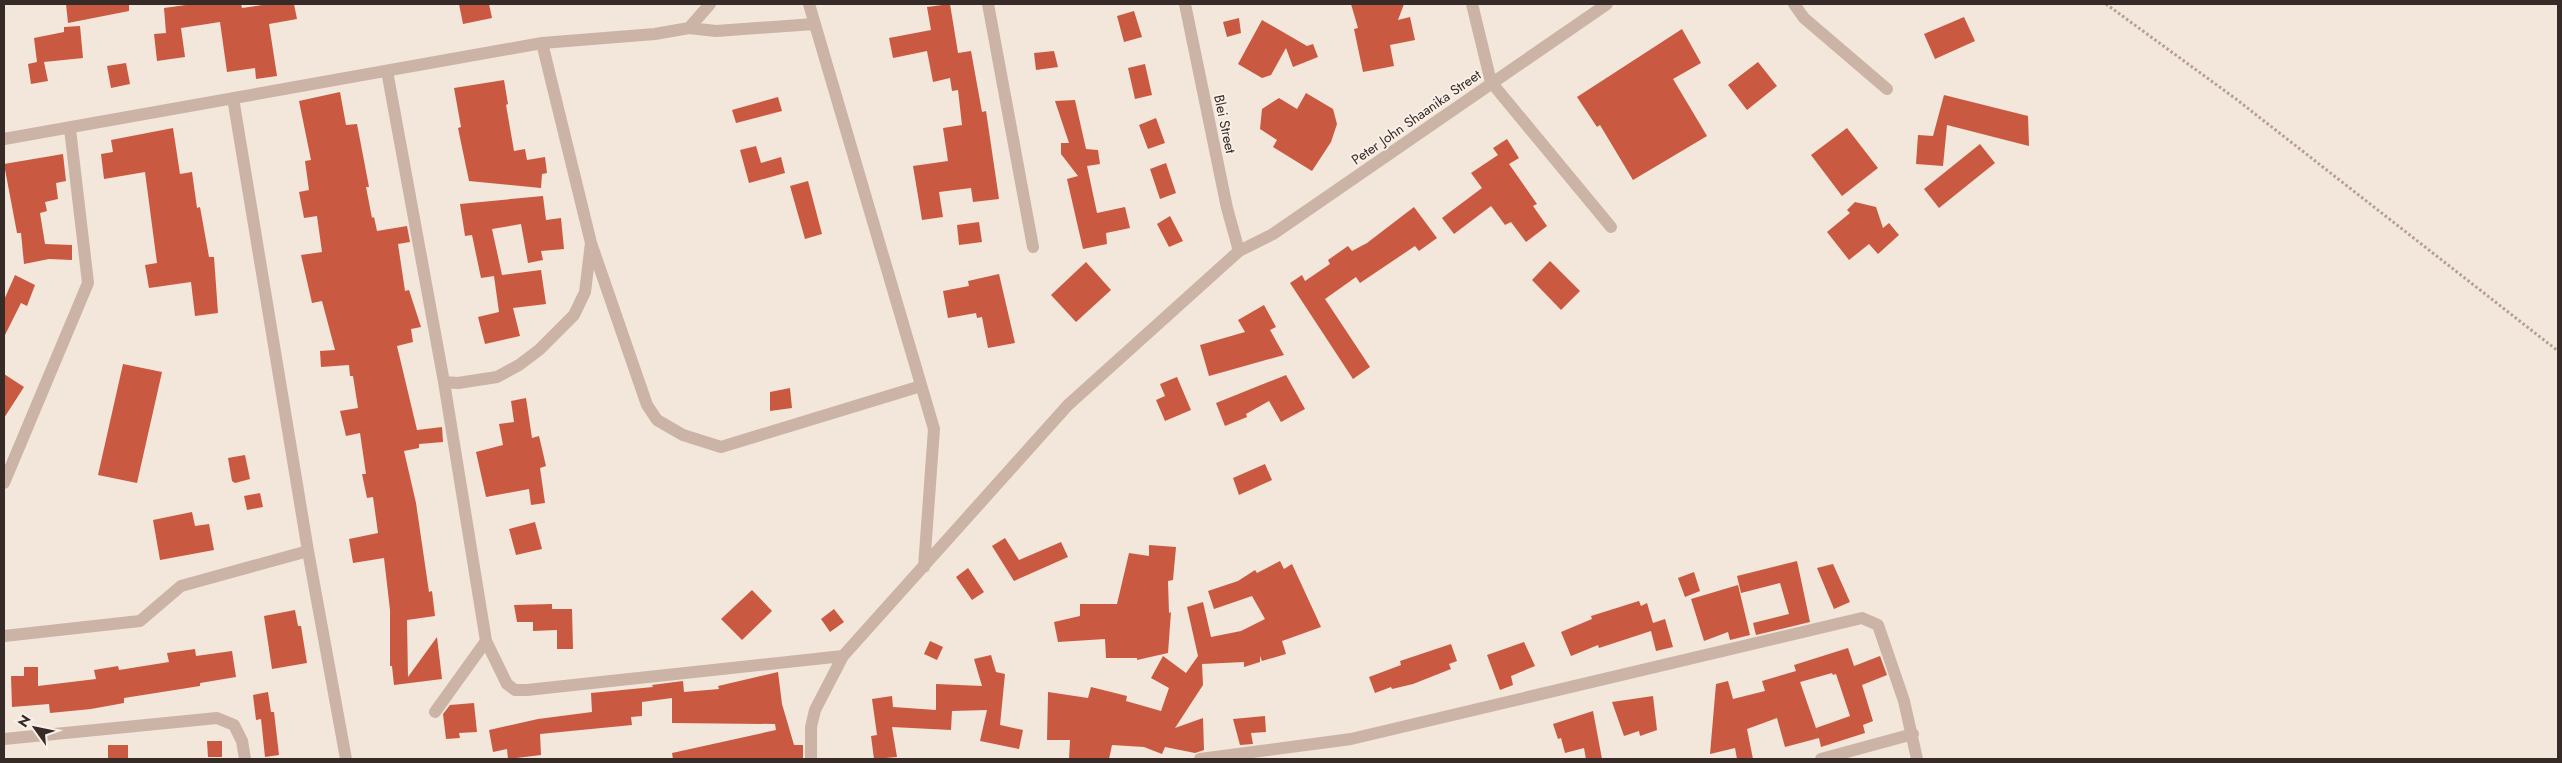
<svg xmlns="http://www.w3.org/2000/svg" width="2562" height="763" font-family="Jost,sans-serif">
	<rect width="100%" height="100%" fill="#f3e6da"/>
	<!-- building -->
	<path fill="#ca5941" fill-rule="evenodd" d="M66,4H129V11L68,23Z
		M193,4H241L242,8L269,4H294L297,19L269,24L277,76L256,79L255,68L227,72L220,22L181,28L185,57L157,61L154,34L166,33L164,8Z
		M459,4H489L492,18L463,24Z
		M950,4L958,53L971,51L982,112L986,111L999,199L973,202L971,188L939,192L943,217L922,220L913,166L948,161L943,128L962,125L958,90L952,91L950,78L933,82L927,51L893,58L889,38L931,30L927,7Z
		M1351,4H1404L1398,20L1410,17L1415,40L1390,45L1394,66L1363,72L1354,29L1358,28Z
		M1134,11L1142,37L1124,42L1117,16Z
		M1964,17L1975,41L1935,59L1924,34Z
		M1239,18L1241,33L1227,37L1223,22Z
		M1262,20L1307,46L1313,44L1318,57L1293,67L1286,48L1271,75L1262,78L1238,64Z
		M80,26L83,58L44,62L48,81L31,84L28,64L37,62L34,38L64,32V27Z
		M1682,29L1701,63L1673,79L1707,136L1633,180L1600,125L1597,127L1577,97Z
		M1054,51L1058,67L1036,70L1034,53Z
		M1758,62L1777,86L1747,110L1728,85Z
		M126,63L130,84L111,88L107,66Z
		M1145,64L1152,95L1135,99L1128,68Z
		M504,80L508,104L506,105L514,151L525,149L527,160L545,157L547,173L542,174L541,188L469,181L458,128L461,127L454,88Z
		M340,92L346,125L357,124L369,187H366L372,218L374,217L377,231L407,226L410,242L398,244L405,291L409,290L421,327L411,329L413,342L397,346L417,430L442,427L443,442L419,444V448L404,451L416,503L429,592L432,591L435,616L407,620L408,677L437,637L442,679L394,685L392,666H390V610L384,558L353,563L349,539L378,533L373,497L367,498L362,474H366L360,433L346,436L340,411L358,408L353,376H350L349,365L321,367L320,351L335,350L322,301L312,303L301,255L322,252L317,216L304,218L299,192L309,190L305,161L311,160L299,101Z
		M1306,93L1333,109L1337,124L1331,142L1312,171L1273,147L1277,140L1260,129L1262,109L1279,98L1297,109Z
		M1944,95L2028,116L2029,146L1947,125L1943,166L1916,164L1918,135L1933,136Z
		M778,97L782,111L736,123L732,110Z
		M1075,100L1086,149L1098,150L1100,164L1087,166L1097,213L1125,207L1130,228L1106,233L1107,244L1083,249L1067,179L1078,176L1061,154V143H1069L1055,101Z
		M1156,118L1165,143L1148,149L1139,125Z
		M173,128L180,174L192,172L197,208L200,207L209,257H214L218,313L195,316L191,282L149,288L145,265L157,263L145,172L104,179L101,154L113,152L111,140Z
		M1847,128L1878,168L1842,196L1811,155Z
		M1507,139L1519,158L1509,164L1537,204L1533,206L1547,226L1526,242L1511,222L1505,225L1491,206L1454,234L1442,218L1482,188L1471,173L1498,155L1493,148Z
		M1980,144L1995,163L1939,208L1924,189Z
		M756,146L761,163L781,157L785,173L749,183L740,150Z
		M63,154L66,181L56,183L58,199L45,202L47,211L40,213L45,244L72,245V260L49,259L24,264L21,233H17L4,164Z
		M1166,163L1176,193L1160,199L1150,169Z
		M808,181L822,234L805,239L790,186Z
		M543,196L546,220L561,218L564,249L541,251L543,260L528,263L521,224L492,229L502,275L541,270L546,304L513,308L520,336L485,344L478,317L499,312L494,276L481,278L472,235L465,236L460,204Z
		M1855,202L1876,207L1883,228L1889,223L1899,235L1878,254L1869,244L1849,260L1827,232L1850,213L1847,210Z
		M1414,207L1437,238L1419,251L1415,246L1360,283L1356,277L1325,299L1370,367L1353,379L1290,283L1302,275L1305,281L1330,264L1328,260L1348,246L1352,251L1367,243Z
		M1170,216L1183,241L1169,247L1157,224Z
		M979,222L982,242L959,245L957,225Z
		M1550,261L1580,291L1561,310L1532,280Z
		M1086,262L1111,290L1076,322L1051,295Z
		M999,274L1015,343L988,348L982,317L977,318L976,313L948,318L943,291L969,286L968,281Z
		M15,275L35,285L27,306L21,303L4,337V300Z
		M1264,305L1276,327L1270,330L1284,355L1209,376L1200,345L1245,332L1238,320Z
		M123,364L162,372L137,483L98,475Z
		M4,374L24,387L4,418Z
		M1286,375L1305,409L1281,422L1269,401L1246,414L1247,417L1225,426L1216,403Z
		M1177,377L1191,410L1165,421L1156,400L1165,396L1160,384Z
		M790,388L792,408L770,411V392Z
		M526,398L532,438L539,436L546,466L540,468L545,503L531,505L529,489L486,497L476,452L503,445L499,424L514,422L511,401Z
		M245,455L250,479L235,483L232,481L228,458Z
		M1265,464L1272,480L1239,495L1233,478Z
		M260,493L263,507L247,510L244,496Z
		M192,512L195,526L209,524L214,550L160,560L153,520Z
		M535,522L542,549L516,555L509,529Z
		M1005,538L1019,560L1061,542L1068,557L1014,581L992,546Z
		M1149,545L1176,547L1173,580L1168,581L1169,613L1171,612L1168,653L1137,660V658H1106L1105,639L1058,642L1054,622L1080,616V604H1117L1129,553L1149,556Z
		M1280,561L1284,569L1292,564L1321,627L1282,641L1286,654L1262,661L1260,656V662L1244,667V662L1202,664L1203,685L1175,728L1203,718L1204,750L1195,753L1165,747L1162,754L1144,747L1112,745L1109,759H1069L1070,740H1047L1048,692L1088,698L1091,687L1127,696L1126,701L1161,711L1169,688L1151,678L1163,656L1186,673L1198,656L1187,607L1203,602L1211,637L1241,631L1265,619L1252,596L1214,609L1208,591L1238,581L1255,570L1257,573Z
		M1797,561L1810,622L1756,635L1753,623L1789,614L1780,583L1741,593L1737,576Z
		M1833,564L1850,602L1834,609L1817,568Z
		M968,568L984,592L972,600L956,577Z
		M1694,572L1700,591L1685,597L1678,578Z
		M1738,585L1750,635L1730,640L1728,632L1704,641L1691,599Z
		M752,590L772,611L742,640L721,619Z
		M1639,601L1641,606L1647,603L1653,623L1665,619L1673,647L1656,651L1651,631L1599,648L1598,645L1571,656L1561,632L1592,619L1591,616Z
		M552,604V609H572L573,649H557V630L533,631V622H517L514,605Z
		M834,609L844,622L830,632L821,619Z
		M295,610L298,626H301L307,663L272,669L264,616Z
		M930,641L943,647L937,660L924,654Z
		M1524,642L1535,666L1511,676L1513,685L1500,690L1487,655Z
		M1451,644L1457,661L1449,664L1451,669L1413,684L1392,689L1391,687L1375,693L1369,677L1401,665L1400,661Z
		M1848,648L1854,666L1880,656L1887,675L1862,685L1873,721L1863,725L1865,733L1821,747L1819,738L1785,747L1777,718L1747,729L1753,759H1737L1735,748L1710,754L1716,684L1728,681L1733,699L1765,691L1762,681L1796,671L1794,665ZM1832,673L1833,675L1836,674L1850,716L1816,728L1818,734L1800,682Z
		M195,649L196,656L232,651L236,677L200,683V686L124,698V703L91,709L50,713L49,704L12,707L11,676H24V667H38V686L96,679L94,670L118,666L119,670L169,662L167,653Z
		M991,655L996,672L1005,674L1000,725L1023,730L1019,749L980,741L987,710L952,711L951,730L892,727L897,757L874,759L871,736L877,735L872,699L892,696L893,707L936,710V684L982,686L974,659Z
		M778,672L782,704L794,745H803V759H673L672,753L776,730L775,724L672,723V698L642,702V716L631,717L632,725L540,734L541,755L508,759L507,749L493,752L489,730L538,719L592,712L591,693L653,687L652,685L683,681L684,692L719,689L718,686Z
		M268,692L271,712H274L279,755L265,757L261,719L256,720L253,695Z
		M1653,696L1657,730L1640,736L1639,731L1624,736L1612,702Z
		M474,703L477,732L459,733L460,738L446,739L443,714L450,705Z
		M1593,711L1602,759H1586L1584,748L1565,753L1561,738L1558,739L1553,724Z
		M1265,716L1266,732L1251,733L1253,744L1240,745L1233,719Z
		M207,741H222V757H208Z
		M108,745H128V759H108Z"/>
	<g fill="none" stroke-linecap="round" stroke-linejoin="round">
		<!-- path -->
		<path stroke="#b79e90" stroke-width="3" stroke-dasharray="2.5 2.5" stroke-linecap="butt" d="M2106,4L2236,99L2558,351"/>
		<!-- minor -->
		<path stroke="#cbb4a6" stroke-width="12" d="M809,4L934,429L924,567
			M988,4L1033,247
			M1185,4L1227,208L1239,251
			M1472,4L1491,82L1611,227
			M1794,4L1804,18L1887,89
			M689,28L716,31L814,24
			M387,71L444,382L486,641L435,712
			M233,98L308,551L346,759
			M4,139L542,43L655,34L689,28L710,4
			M591,243L647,405L657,420L683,435L721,447L921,386
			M444,382L458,383L497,377L519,365L539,350L574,315L585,292L591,243L542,43
			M4,483L88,283L70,129
			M4,636L140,621L181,586L308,551
			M486,641L507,684L515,690H527L843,656
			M4,739L217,718L234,725L242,741L245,759
			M811,759V727L815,710L843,656L1068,405L1239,251L1273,234L1607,4
			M1200,759L1351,739L1862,618L1878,625L1904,701L1917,759
			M1821,759L1913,734"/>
	</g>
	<g text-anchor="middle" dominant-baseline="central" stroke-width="4" stroke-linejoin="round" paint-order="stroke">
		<!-- street labels -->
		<g font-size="14" fill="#372b27" stroke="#faf0e7">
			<text transform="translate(1416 117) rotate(-35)">Peter John Shaanika Street</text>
			<text transform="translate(1225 124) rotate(78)">Blei Street</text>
		</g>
	</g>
	<!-- border -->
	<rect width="2562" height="763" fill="none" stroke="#372b27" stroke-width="10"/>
	<!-- north arrow -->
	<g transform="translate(35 728) rotate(303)" stroke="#faf0e7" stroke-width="4" paint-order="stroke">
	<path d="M0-4L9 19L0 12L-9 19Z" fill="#372b27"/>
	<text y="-8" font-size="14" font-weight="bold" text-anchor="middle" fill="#372b27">N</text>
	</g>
</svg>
